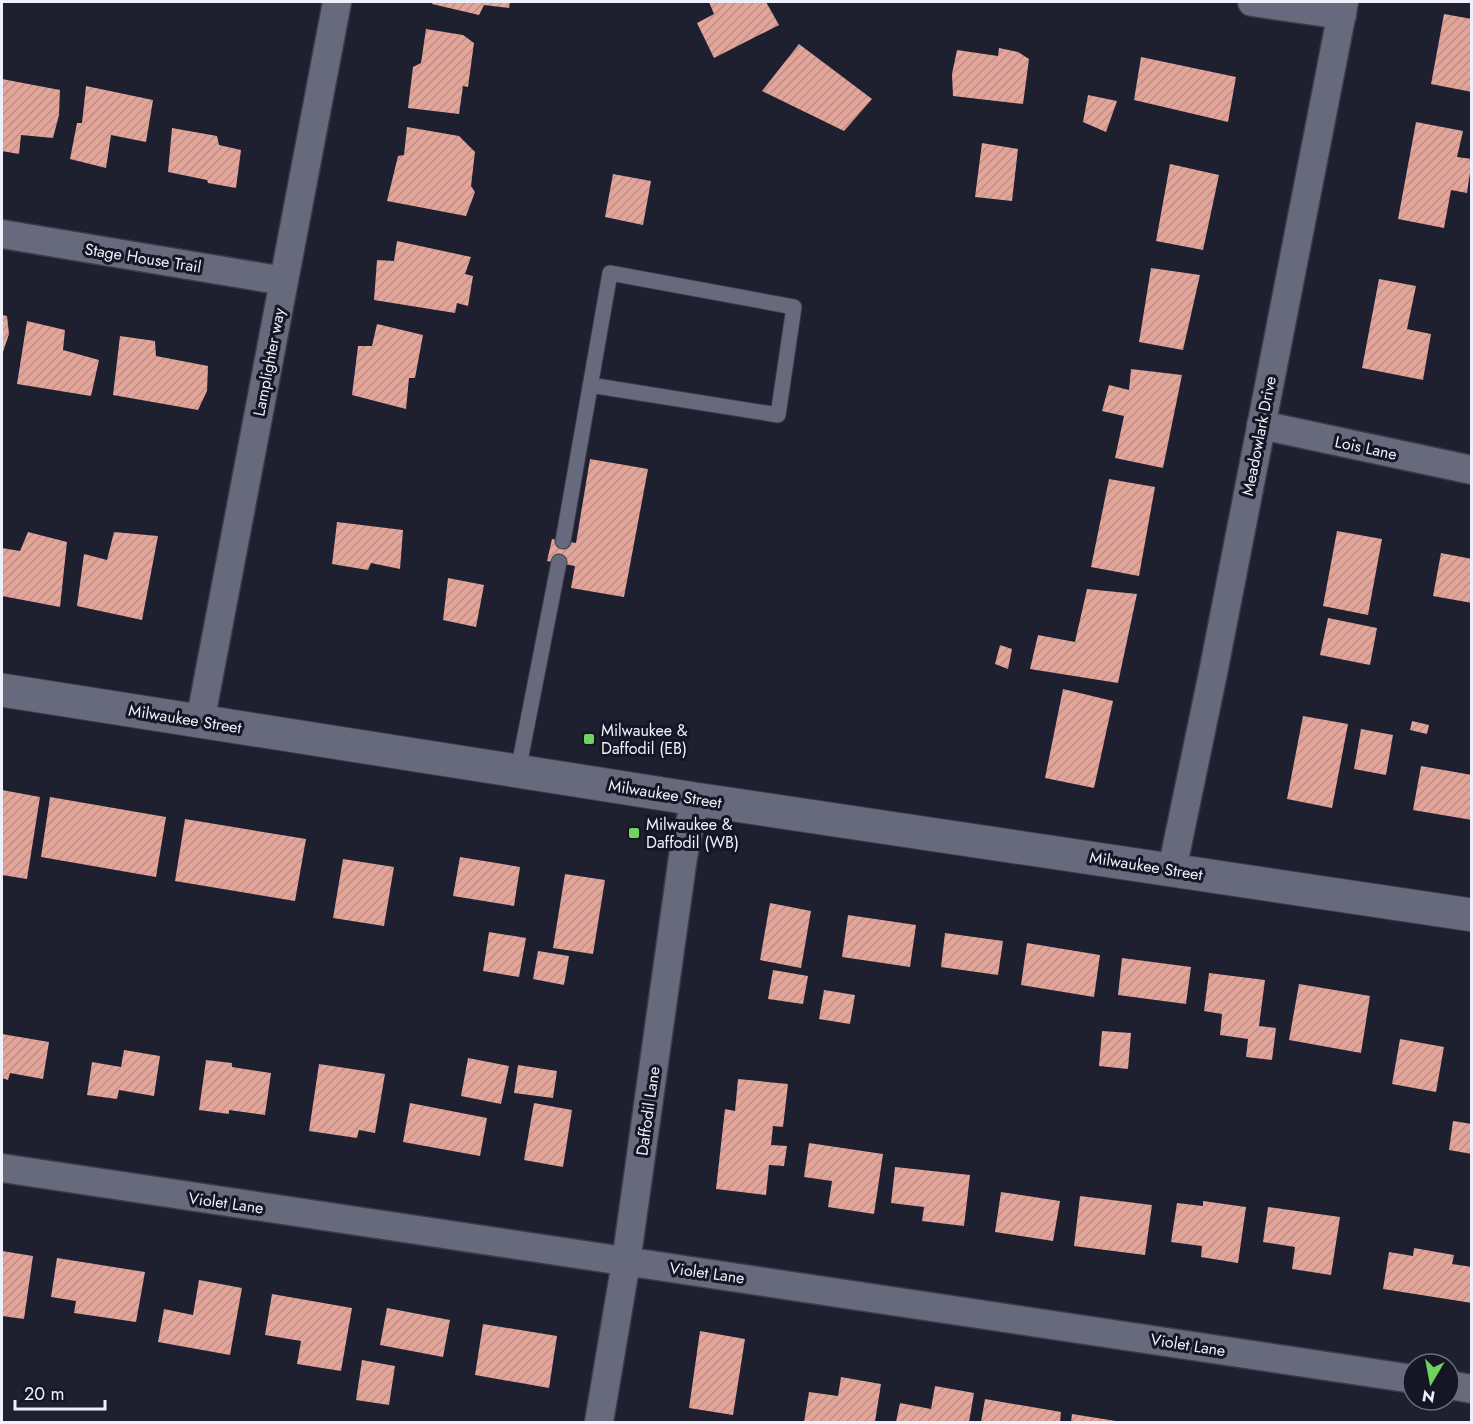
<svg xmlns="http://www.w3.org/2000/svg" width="1473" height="1424" font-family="Jost,sans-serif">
	<defs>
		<pattern id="building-hatch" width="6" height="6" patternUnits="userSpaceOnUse" patternTransform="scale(1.5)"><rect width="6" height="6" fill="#e3a59a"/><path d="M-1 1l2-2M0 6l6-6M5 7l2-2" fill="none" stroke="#bc8e86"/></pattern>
	</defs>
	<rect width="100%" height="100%" fill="#1e1f2f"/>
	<!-- building -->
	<path fill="url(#building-hatch)" d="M433,2H510L509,8L484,5L479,15L432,4Z
		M709,2H766L779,25L714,58L697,23L714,14Z
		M1444,14L1472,19V92L1431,84Z
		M426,29L463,35L474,43L468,87L463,86L459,114L408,108L413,67L421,63Z
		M799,44L872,99L844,131L762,91Z
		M999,48L1018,52L1029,59L1023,104L953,96L952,74L957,50L998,56Z
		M1141,57L1236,77L1228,122L1134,100Z
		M2,79L60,90L59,115L53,138L21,135L19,154L2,151Z
		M86,86L153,100L146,142L111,135L106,168L70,159L77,123H82Z
		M1088,95L1117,101L1106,132L1083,122Z
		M1416,122L1463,131L1457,157L1472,159L1467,193L1451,190L1444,228L1398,219Z
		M407,127L459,136L475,152L471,186L475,192L466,216L387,201L398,156L404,155Z
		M172,128L217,136L219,145L241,150L236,188L208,183L207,180L168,172Z
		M982,143L1018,149L1012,201L975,197Z
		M1170,164L1219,175L1203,250L1156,241Z
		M613,174L651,181L643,225L605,217Z
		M397,241L471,257L465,274L473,276L468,306L457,303L455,313L374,300L377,260L394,261Z
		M1151,268L1200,275L1183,350L1139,342Z
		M1379,279L1416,286L1407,329L1431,334L1423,380L1362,368Z
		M2,315L7,316L9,334L2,355Z
		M27,321L65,330L63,350L99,360L91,396L17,384Z
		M377,324L423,335L415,378H409L406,409L352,395L358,346H372Z
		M120,336L155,341L156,356L208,366L207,391L198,410L113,395Z
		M1131,369L1182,375L1163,468L1115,458L1124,416L1102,411L1109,385L1129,390Z
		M590,459L648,469L624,597L571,588L575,566L547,561L552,539L576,543Z
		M1109,479L1155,487L1139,576L1091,567Z
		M337,522L403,530L400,569L371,563L368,570L332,564Z
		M1337,531L1382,539L1368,615L1323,606Z
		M28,532L67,542L60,607L2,596V548L20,551Z
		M114,532L158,536L142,620L77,606L84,554L107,560Z
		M1441,553L1472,559V603L1433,596Z
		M448,578L484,585L476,627L443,620Z
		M1087,589L1137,594L1118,683L1030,669L1038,635L1075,642Z
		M1328,618L1377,628L1370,665L1320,655Z
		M1000,645L1012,649L1008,669L995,664Z
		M1063,689L1113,701L1094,788L1045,778Z
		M1303,716L1348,724L1332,808L1287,799Z
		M1412,721L1429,725L1427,734L1410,730Z
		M1361,729L1393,735L1386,775L1354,769Z
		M1421,766L1472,775V820L1413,810Z
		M2,790L40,797L27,879L2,875Z
		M50,797L166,817L156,877L41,857Z
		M185,819L306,839L295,901L175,881Z
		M460,857L520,867L514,906L453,896Z
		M343,859L394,867L384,926L333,918Z
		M565,874L605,880L593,954L553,948Z
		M770,903L811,911L801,968L760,960Z
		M848,915L916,925L910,967L842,957Z
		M489,932L526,938L519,977L483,971Z
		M945,933L1003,941L998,975L941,967Z
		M1027,943L1100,955L1094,997L1021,985Z
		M538,951L569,956L564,985L533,979Z
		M1122,958L1191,967L1186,1004L1118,995Z
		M773,970L808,976L803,1004L768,999Z
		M1209,973L1265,980L1259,1026L1276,1028L1272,1060L1246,1057L1248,1039L1220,1035L1222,1014L1204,1011Z
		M1299,984L1370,996L1361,1053L1289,1040Z
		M824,990L855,995L850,1024L819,1019Z
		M1102,1031L1131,1033L1128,1069L1099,1066Z
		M2,1034L49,1042L43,1079L10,1073L8,1080L2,1078Z
		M1400,1039L1444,1047L1436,1092L1392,1084Z
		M124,1050L160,1056L154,1096L119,1090L117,1099L87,1095L92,1062L121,1067Z
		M468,1058L509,1066L501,1104L461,1096Z
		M206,1060L232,1063V1067L271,1073L265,1115L229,1110V1114L199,1110Z
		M319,1064L385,1074L375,1133L359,1130L357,1138L309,1131Z
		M518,1065L557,1071L553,1098L514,1093Z
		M738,1079L788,1084L783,1127L773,1126L771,1145L787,1146L784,1166L769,1165L766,1195L716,1189L725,1109L735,1111Z
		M410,1103L487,1118L480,1156L403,1142Z
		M534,1103L572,1110L563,1167L524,1160Z
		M1453,1121L1472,1124V1154L1449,1150Z
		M809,1143L883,1154L874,1214L828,1207L832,1181L804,1177Z
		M895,1167L970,1175L964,1226L922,1221L924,1207L891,1203Z
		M1001,1192L1060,1201L1053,1241L995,1232Z
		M1080,1196L1152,1205L1145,1255L1074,1246Z
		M1203,1201L1246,1207L1238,1263L1201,1257L1202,1246L1171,1242L1177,1203L1203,1206Z
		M1268,1207L1340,1217L1331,1275L1292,1269L1295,1247L1263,1242Z
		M1414,1248L1454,1255L1452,1264L1472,1267V1303L1383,1289L1389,1252L1413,1256Z
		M2,1251L33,1256L24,1319L2,1316Z
		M57,1258L145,1272L136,1322L74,1313L76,1301L51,1297Z
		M199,1280L242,1288L230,1355L158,1342L164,1309L193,1315Z
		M272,1294L352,1308L341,1371L297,1364L301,1341L265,1335Z
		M387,1308L450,1320L443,1357L380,1345Z
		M483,1324L557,1336L549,1388L475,1375Z
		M700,1331L745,1339L733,1415L689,1408Z
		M362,1360L395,1366L389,1405L356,1400Z
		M841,1377L881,1384L875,1422H804L809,1392L838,1396Z
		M935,1386L974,1393L969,1422H896L900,1403L931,1409Z
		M985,1399L1061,1412L1060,1422H981Z
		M1072,1414L1116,1421V1422H1071Z"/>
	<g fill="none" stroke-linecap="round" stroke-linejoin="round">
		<!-- service casing -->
		<g stroke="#3b3b48" stroke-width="17">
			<path id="service" d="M563,541L610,273L794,307L778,415L590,385
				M518,771L559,562"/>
		</g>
		<!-- minor casing -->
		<g stroke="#3b3b48" stroke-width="31">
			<path id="minor" d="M1252,2L1342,15
				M2,234L284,281
				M1261,425L1472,470
				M200,722L337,2
				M1172,870L1213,673L1344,2
				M2,1168L1413,1379
				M1449,1385L1472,1389
				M599,1422L626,1262L683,857L695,799"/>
		</g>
		<!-- tertiary casing -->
		<g stroke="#3b3b48" stroke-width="35">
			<path id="tertiary" d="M2,690L695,799L1472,915"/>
		</g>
		<!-- service -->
		<use href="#service" stroke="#67697c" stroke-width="15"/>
		<!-- minor -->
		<use href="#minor" stroke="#67697c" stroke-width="28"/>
		<!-- tertiary -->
		<use href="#tertiary" stroke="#67697c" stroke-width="33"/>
	</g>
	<!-- markers -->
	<g fill="#72d25e" stroke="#151525" stroke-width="2">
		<rect x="583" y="733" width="12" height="12" rx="3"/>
		<rect x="628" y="827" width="12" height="12" rx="3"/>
	</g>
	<g text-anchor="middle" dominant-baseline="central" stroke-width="6" stroke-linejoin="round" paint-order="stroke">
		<!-- street labels -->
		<g font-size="16" fill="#eff0fb" stroke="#151525">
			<text transform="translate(143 258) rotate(9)">Stage House Trail</text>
			<text transform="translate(269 362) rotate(-79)">Lamplighter way</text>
			<text transform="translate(1259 436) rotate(-79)">Meadowlark Drive</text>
			<text transform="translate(1366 448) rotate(12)">Lois Lane</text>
			<text transform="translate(185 719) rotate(9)">Milwaukee Street</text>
			<text transform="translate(665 794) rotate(9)">Milwaukee Street</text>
			<text transform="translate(1146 866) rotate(9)">Milwaukee Street</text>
			<text transform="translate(648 1111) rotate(-82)">Daffodil Lane</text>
			<text transform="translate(226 1203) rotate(8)">Violet Lane</text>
			<text transform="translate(707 1273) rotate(8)">Violet Lane</text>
			<text transform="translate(1188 1345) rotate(9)">Violet Lane</text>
		</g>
		<!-- poi labels -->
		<g font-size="16" fill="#eff0fb" stroke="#151525" text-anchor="start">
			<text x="601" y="730">Milwaukee &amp;<tspan x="601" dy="18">Daffodil (EB)</tspan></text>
			<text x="646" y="824">Milwaukee &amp;<tspan x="646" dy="18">Daffodil (WB)</tspan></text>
		</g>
	</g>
	<!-- border -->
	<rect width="1473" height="1424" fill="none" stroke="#eff0fb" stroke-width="6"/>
	<!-- north arrow -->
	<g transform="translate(1431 1382) rotate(190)"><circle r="28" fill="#151525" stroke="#6c6d7b" stroke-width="1.5"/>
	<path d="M0-4.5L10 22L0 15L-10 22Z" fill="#72d25e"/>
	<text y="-9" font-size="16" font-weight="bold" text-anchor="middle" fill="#eff0fb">N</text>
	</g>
	<!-- scale -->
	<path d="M15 1400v9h90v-9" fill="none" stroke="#eff0fb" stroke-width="3"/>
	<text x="24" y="1400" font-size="18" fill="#eff0fb" stroke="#151525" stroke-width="4.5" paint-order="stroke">20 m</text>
</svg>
